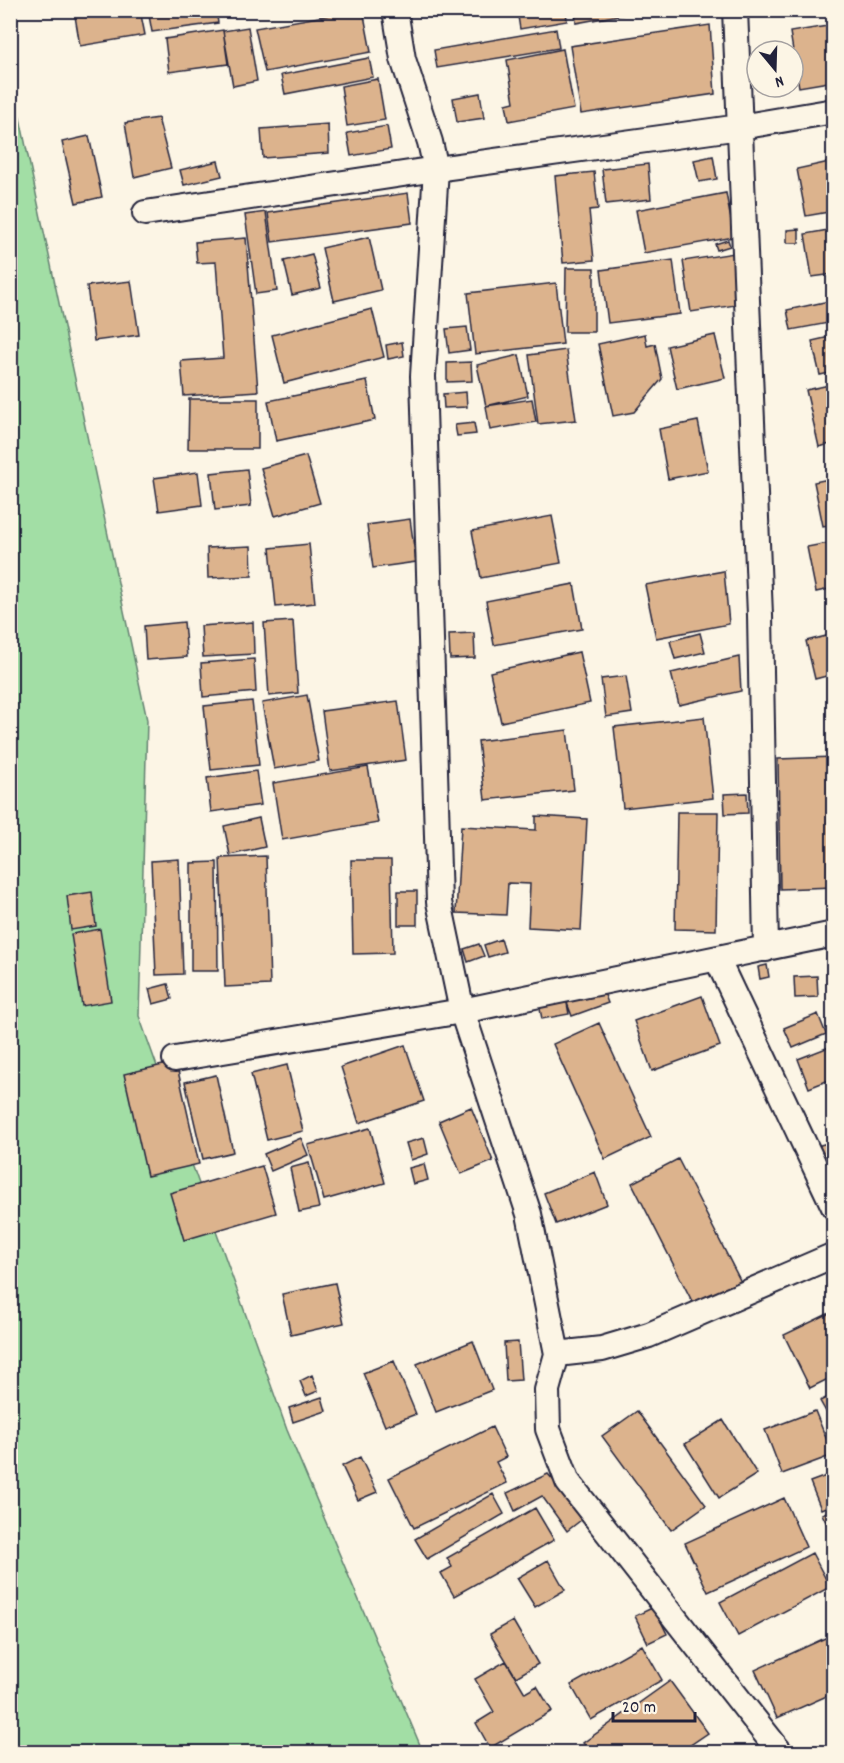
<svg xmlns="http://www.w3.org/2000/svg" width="844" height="1763" font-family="Dekko,sans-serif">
	<rect width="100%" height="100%" fill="#fcf5e5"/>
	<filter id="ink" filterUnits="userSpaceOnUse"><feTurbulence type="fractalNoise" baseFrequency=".0167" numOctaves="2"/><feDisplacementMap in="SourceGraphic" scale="12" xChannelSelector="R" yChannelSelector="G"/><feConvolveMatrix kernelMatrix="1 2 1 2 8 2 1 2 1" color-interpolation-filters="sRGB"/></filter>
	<g filter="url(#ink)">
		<!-- green -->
		<path fill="#a2dea5" stroke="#628070" stroke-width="1.5" d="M10,100L17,104L147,720L139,1016L287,1430L423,1752H11Z"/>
		<!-- building -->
		<path fill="#dcb38d" stroke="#22223b" stroke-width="1.5" d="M74,10H140L145,35L80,46Z
			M148,10H216L218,23L152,32Z
			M251,10H276L251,14Z
			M359,10H363L371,52L265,72L255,28Z
			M517,10H566L567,21L520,29Z
			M575,10H647L576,23Z
			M710,25L715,94L581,114L570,46Z
			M834,25V81L799,87L790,32Z
			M248,27L257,81L233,86L223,31Z
			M556,29L559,48L437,68L434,50Z
			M223,30L228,64L169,72L165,39Z
			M563,49L574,109L509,121L506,104L514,102L507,60Z
			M369,58L373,77L285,94L281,75Z
			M378,79L385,120L347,126L341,86Z
			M480,93L484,118L457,122L453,98Z
			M158,118L171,168L134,177L125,123Z
			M328,124L329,153L263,158L261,129Z
			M387,126L391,149L351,156L347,133Z
			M89,136L102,197L76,203L62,142Z
			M713,156L717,179L699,182L694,160Z
			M218,161L222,176L184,185L180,170Z
			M834,161V211L806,216L797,169Z
			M648,164L651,199L606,204L602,169Z
			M594,172L598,209L589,210L594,260L563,263L555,176Z
			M408,193L412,223L272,242L268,213Z
			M726,193L734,237L644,253L636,210Z
			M266,212L277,291L256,294L245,215Z
			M799,229V243H787V230Z
			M834,229V274L812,277L805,234Z
			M369,237L381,290L334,301L322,248Z
			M246,238L258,391L184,396L181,361L223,358L216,262L197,263L195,242Z
			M728,240L730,246L717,250L715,244Z
			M734,253L742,304L691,312L683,261Z
			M312,254L321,288L292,295L284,261Z
			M673,260L680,314L608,323L601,270Z
			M566,268H594V332H565Z
			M131,281L139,335L94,341L87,286Z
			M556,283L563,344L475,354L468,293Z
			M834,300V322L791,330L787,310Z
			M372,309L384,357L284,383L272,335Z
			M467,327L470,350L449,353L446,329Z
			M645,334L647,346L655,344L662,379L634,412L613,416L598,344Z
			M715,335L725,378L677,389L667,346Z
			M834,336V372L820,375L812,341Z
			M402,342L404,356L388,359L386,345Z
			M566,350L576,420L538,424L529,355Z
			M519,355L528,396L486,406L477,365Z
			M471,362L472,381L447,382V363Z
			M367,381L375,420L276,441L268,401Z
			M834,384V443L819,447L806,390Z
			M466,392L467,407L444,408L443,394Z
			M189,399H258V449H188Z
			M532,399L536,422L490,430L486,406Z
			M698,421L708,471L668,479L659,429Z
			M474,423L476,434L457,436L455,425Z
			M306,456L320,503L275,516L261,468Z
			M247,469L251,506L215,510L211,473Z
			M198,472L202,505L159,511L154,478Z
			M834,478V524L823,526L814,482Z
			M552,516L561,563L481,578L472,531Z
			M410,519L416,562L373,568L367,525Z
			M834,542V588L816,592L807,547Z
			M309,544L315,603L276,607L270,548Z
			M251,546L252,576L208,578L207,548Z
			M724,571L729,624L656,638L645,585Z
			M574,584L582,629L494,645L486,601Z
			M293,621L298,693L269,696L264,623Z
			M184,622L187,657L146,660L144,626Z
			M253,622L254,654L203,657L201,626Z
			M474,633L475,658L450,659L449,634Z
			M700,633L705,652L675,659L670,641Z
			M834,634V674L815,679L806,641Z
			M579,652L590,703L501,722L490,672Z
			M739,657L741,691L679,705L671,673Z
			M254,659L256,692L203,697L201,663Z
			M626,676L632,713L606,717L601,679Z
			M307,695L319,761L274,769L262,703Z
			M252,701L259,765L211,770L204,706Z
			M398,701L406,760L330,771L322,711Z
			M704,717L713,798L623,808L614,727Z
			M567,730L574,790L485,800L478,741Z
			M834,757V887L780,889L778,759Z
			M368,767L378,823L282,840L273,783Z
			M256,771L261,805L211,812L207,778Z
			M747,793L748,813L725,814L724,794Z
			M677,812H718L716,930L675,929Z
			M536,816L587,819L581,930L528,927L530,884L508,883L506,915L456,913L461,826L536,830Z
			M259,818L265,847L230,855L224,826Z
			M266,856L270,985L225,987L220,858Z
			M179,859L183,974L156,975L151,861Z
			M351,860H391L393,953L353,954Z
			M217,862L218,971H191V863Z
			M398,891H417V925H398Z
			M92,892L96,926L71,930L67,896Z
			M100,929L111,1001L82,1006L71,934Z
			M501,939L505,952L488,957L484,945Z
			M479,944L484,956L468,962L464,949Z
			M767,965L769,977L760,979L758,967Z
			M817,976L818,997L795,998L794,977Z
			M168,984L172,999L153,1004L149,989Z
			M603,990L608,1003L572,1016L567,1003Z
			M702,996L720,1046L652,1071L634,1021Z
			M566,998L569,1014L542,1019L539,1004Z
			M818,1014L826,1034L793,1048L784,1028Z
			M599,1023L651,1137L605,1159L553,1044Z
			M405,1045L424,1101L359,1123L341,1067Z
			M834,1045V1078L809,1088L798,1059Z
			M176,1062L199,1164L147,1176L124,1074Z
			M287,1065L303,1131L267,1140L251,1074Z
			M216,1075L233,1152L203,1159L185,1082Z
			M471,1107L493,1161L461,1174L439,1121Z
			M370,1128L385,1183L324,1200L308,1145Z
			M301,1138L308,1155L271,1171L264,1154Z
			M424,1138L428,1154L411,1160L406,1143Z
			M834,1141V1180L817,1146Z
			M678,1159L743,1286L696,1309L632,1183Z
			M309,1163L319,1208L299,1212L290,1168Z
			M424,1164L428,1180L413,1184L409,1168Z
			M262,1166L276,1213L184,1240L170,1193Z
			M595,1172L607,1204L556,1224L544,1193Z
			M335,1283L344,1323L291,1335L282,1294Z
			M834,1311V1376L810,1388L784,1335Z
			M473,1341L492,1390L436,1412L417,1364Z
			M518,1342L521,1380L506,1381L504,1343Z
			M394,1361L416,1414L385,1426L363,1373Z
			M312,1375L318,1391L306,1396L300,1381Z
			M834,1394V1426L820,1401Z
			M322,1397L326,1411L293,1422L289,1408Z
			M637,1411L706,1505L671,1530L602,1436Z
			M815,1411L833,1455L782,1474L765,1430Z
			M723,1420L757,1474L719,1498L685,1444Z
			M492,1427L506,1457L496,1462L507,1483L414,1528L389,1478Z
			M360,1457L377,1492L358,1500L342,1466Z
			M834,1473V1504L821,1509L810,1482Z
			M548,1474L585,1517L567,1531L542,1496L515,1511L507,1493Z
			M493,1494L504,1514L427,1559L415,1539Z
			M784,1498L806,1547L708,1592L685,1543Z
			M535,1508L554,1540L454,1596L441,1573L452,1567L447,1558Z
			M834,1509V1539L822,1514Z
			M812,1553L830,1587L738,1636L720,1602Z
			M548,1560L565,1590L535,1607L517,1578Z
			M654,1607L667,1634L648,1643L635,1616Z
			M513,1621L538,1664L516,1677L490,1634Z
			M834,1634V1705L829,1695L777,1718L755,1670Z
			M642,1645L662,1680L591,1720L571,1685Z
			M506,1661L525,1693L537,1686L552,1711L490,1748L476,1723L494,1712L475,1679Z
			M670,1681L708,1733L680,1752H590L583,1743Z"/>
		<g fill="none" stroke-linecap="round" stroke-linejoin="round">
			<!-- street casing -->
			<g stroke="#22223b" stroke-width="28">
				<path id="street" d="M395,10L403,59L430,142L436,169L423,376L439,902L462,1011L529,1214L557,1354L547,1390L548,1429L568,1482L780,1752
					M735,10L760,615L766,949
					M145,213L436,169L740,127L834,111
					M717,959L834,1207
					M175,1059L462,1011L834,934
					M557,1354L602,1349L649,1335L834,1255"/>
			</g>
			<!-- street -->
			<use href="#street" stroke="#fcf5e5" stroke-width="24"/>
		</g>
	</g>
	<!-- margin -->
	<rect width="844" height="1763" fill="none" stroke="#fcf5e5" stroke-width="36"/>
	<rect x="18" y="18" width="808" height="1727" fill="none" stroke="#22223b" stroke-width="2" filter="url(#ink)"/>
	<!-- north arrow -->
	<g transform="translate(775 69) rotate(161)"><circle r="28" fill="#fcf5e5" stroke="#a5a1a1" stroke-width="1.5"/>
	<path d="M0-4.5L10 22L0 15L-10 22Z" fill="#22223b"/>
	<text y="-9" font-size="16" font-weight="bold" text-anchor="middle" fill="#22223b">N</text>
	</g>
	<!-- scale -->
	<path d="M613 1712v9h82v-9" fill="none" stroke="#22223b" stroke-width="3"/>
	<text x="622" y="1712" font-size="18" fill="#22223b" stroke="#fcf5e5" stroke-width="4.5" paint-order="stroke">20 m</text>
</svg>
